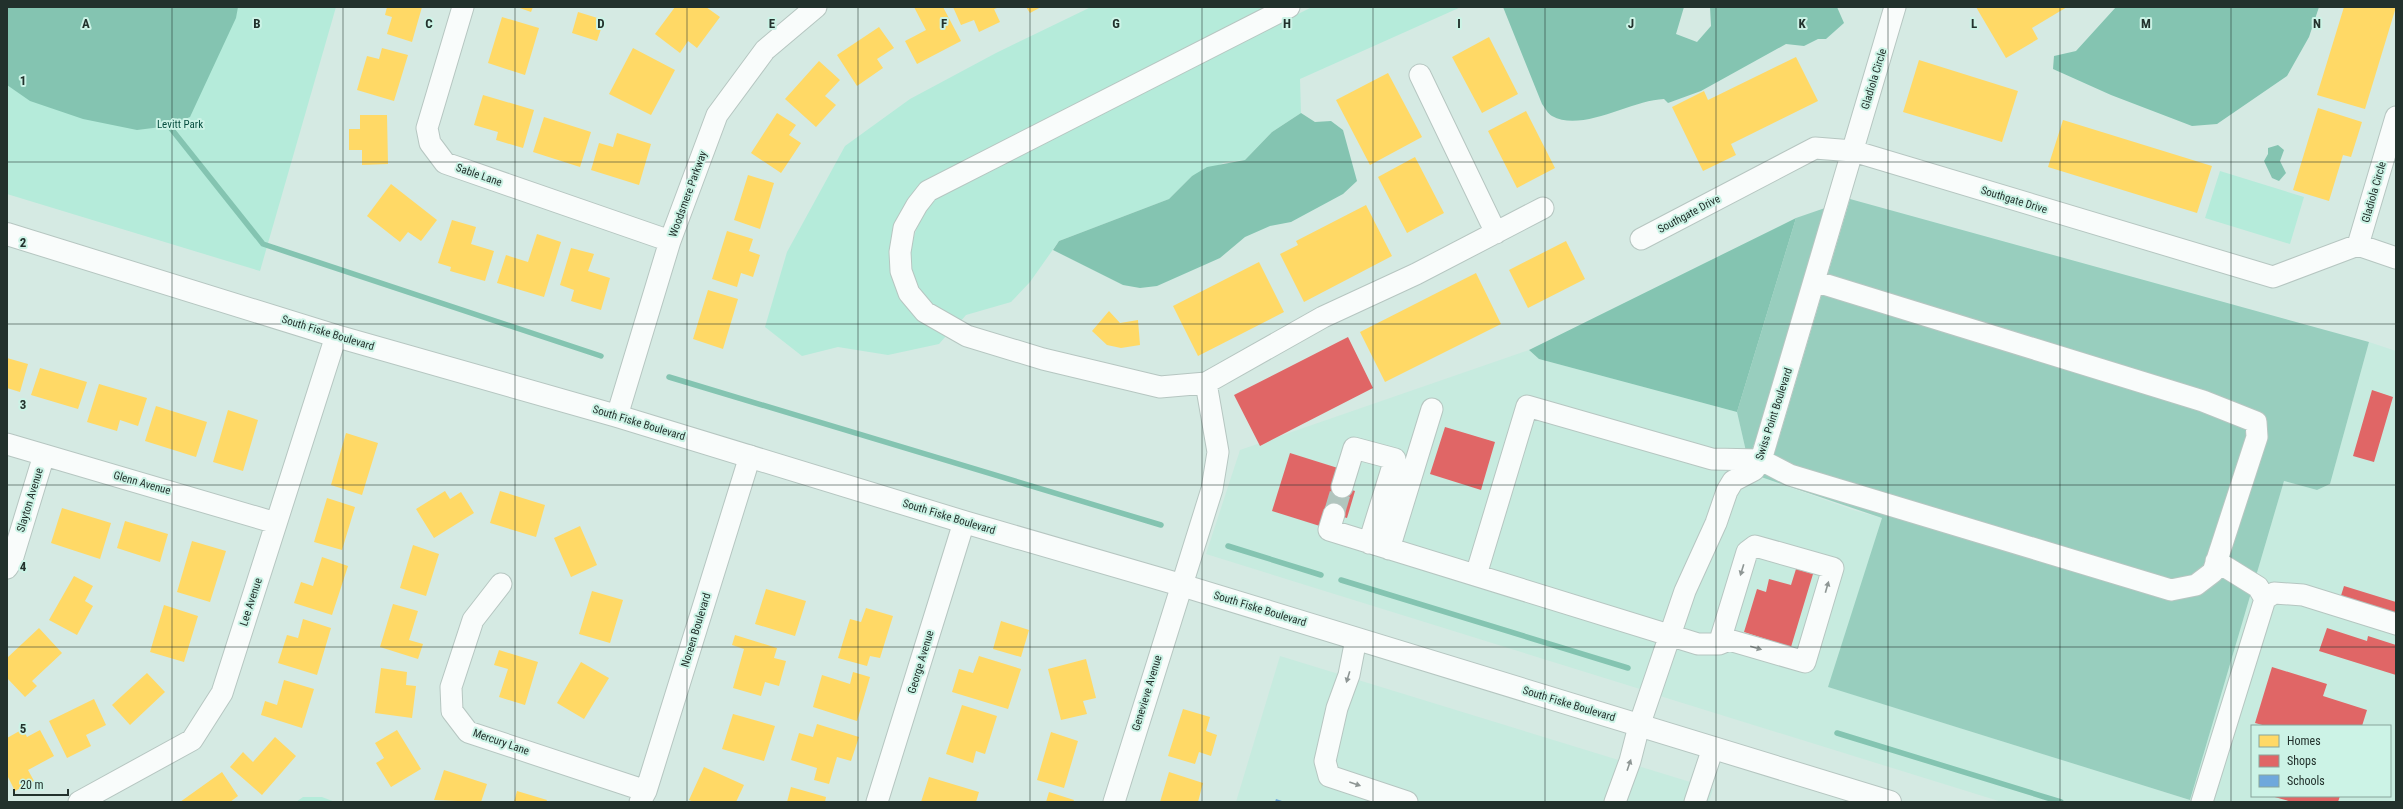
<svg xmlns="http://www.w3.org/2000/svg" width="2403" height="809" font-family="'Roboto Condensed',sans-serif">
	<rect width="100%" height="100%" fill="#d5eae3"/>
	<!-- built -->
	<path fill="#c7ebdf" fill-rule="evenodd" d="M2369,342L2396,351V802H2002L1660,696L1695,595L1726,527L1736,496L1741,489L1761,477L1853,510L1882,518L1829,687L2190,800L2284,481L2317,490L2330,484ZM2252,726H2390V796H2252Z
		M1529,350L1539,359L1737,412L1748,460L1724,476L1717,487L1706,520L1676,587L1640,689L1206,554L1240,450Z
		M1280,656L1713,789L1709,802H1236Z"/>
	<!-- green -->
	<path fill="#b5ebda" d="M7,7H336L260,271L7,194Z
		M1091,7H1268L1083,100L920,185C874,241 879,303 946,336L939,344L888,355L838,347L802,356L765,327L787,252L845,146L910,99L996,53Z
		M1312,7H1461L1300,79L1301,113L1272,132L1245,160L1226,162L1192,176L1169,199L1059,241L1030,282L1011,302L966,315L960,322C951,316 938,312 931,304C898,273 909,230 935,199L1094,116Z
		M2220,171L2304,197L2290,244L2205,218Z
		M303,797H322L335,802H296Z"/>
	<!-- forest -->
	<path fill="#98cebe" d="M1850,199L2369,342L2330,484L2317,490L2284,481L2190,800L1828,687L1882,518L1761,477L1771,463L1780,435Z
		M1825,208L1760,429L1748,460L1737,412L1796,218Z"/>
	<!-- water -->
	<path fill="#84c4b1" d="M7,7H238L236,18L190,117L169,126L137,130L83,119L30,101L7,85Z
		M1503,7H1684L1676,34L1697,42L1711,26L1710,7H1837L1844,23L1826,39H1818L1804,46L1786,44L1701,91L1668,103L1664,99C1631,100 1582,133 1552,116C1548,114 1545,108 1542,104Z
		M2116,7H2319L2309,37L2287,76L2217,124L2192,126L2111,95L2053,69L2054,56L2076,51Z
		M1301,113L1315,122L1331,121L1343,130L1357,181L1343,194L1291,222L1270,226L1245,237L1220,258L1157,286L1140,288L1123,285L1053,250L1059,241L1169,199L1192,176L1207,167L1245,160L1272,132Z
		M2278,145L2284,150L2280,161L2286,173L2279,181L2272,178L2264,161L2268,154V148Z
		M1796,218L1737,412L1539,359L1529,350Z"/>
	<!-- homes -->
	<path fill="#ffd966" d="M387,7H422L412,42L387,34L392,17L385,15Z
		M517,7H533L531,12Z
		M675,7H706L720,17L697,48L688,41L680,53L655,34Z
		M914,7H943L961,41L917,64L905,41L926,30Z
		M953,7H1000L994,9L1000,22L979,32L974,20L961,25Z
		M1026,7H1041L1030,13Z
		M1976,7H2067L2032,28L2038,39L2006,58Z
		M2344,7H2396L2365,109L2317,95Z
		M578,12L604,20L597,41L572,33Z
		M502,17L539,28L525,75L488,63Z
		M879,27L894,48L877,59L883,68L857,86L837,55Z
		M1489,37L1518,94L1482,113L1452,57Z
		M382,48L408,55L394,101L357,90L367,56L379,59Z
		M633,48L675,70L651,115L609,94Z
		M1796,57L1818,101L1731,144L1736,155L1703,171L1672,107L1704,91L1708,100Z
		M1919,60L2018,91L2002,142L1903,112Z
		M819,61L840,80L825,96L836,105L816,127L785,99Z
		M1388,73L1422,137L1370,165L1336,100Z
		M483,95L534,110L523,148L496,140L498,132L474,125Z
		M2318,108L2362,122L2351,157L2343,155L2329,201L2293,190Z
		M1526,111L1555,168L1517,188L1488,131Z
		M777,113L796,125L789,135L801,143L781,173L751,153Z
		M360,115H387L388,164L362,165V150H349V129H360Z
		M544,117L591,132L580,167L533,152Z
		M2063,120L2212,166L2197,213L2048,167Z
		M617,133L651,144L639,185L591,170L599,143L613,147Z
		M1415,157L1444,213L1407,233L1378,177Z
		M748,175L774,183L760,229L734,220Z
		M391,184L437,220L421,241L408,232L400,242L367,216Z
		M1366,205L1392,256L1304,302L1280,254L1298,245L1296,241Z
		M452,220L476,227L471,244L494,251L485,281L450,271L451,267L438,263Z
		M727,231L753,239L749,251L760,255L753,277L741,273L737,287L712,279Z
		M537,234L561,242L544,297L497,283L506,255L528,262Z
		M1566,241L1585,279L1528,308L1509,270Z
		M571,248L594,254L588,271L610,278L601,310L571,301L574,290L560,285Z
		M1259,262L1284,312L1198,356L1173,306Z
		M1476,273L1501,324L1385,382L1360,332Z
		M708,290L738,299L723,349L693,339Z
		M1109,311L1120,323L1138,320L1140,345L1121,348L1107,345L1092,331Z
		M7,358L28,364L20,392L7,388Z
		M40,368L87,382L78,409L31,395Z
		M99,384L147,398L138,426L120,420L117,431L87,422Z
		M156,406L207,422L196,457L145,441Z
		M228,410L258,420L243,471L213,462Z
		M346,433L378,443L362,495L331,485Z
		M445,491L450,499L461,492L474,513L434,538L416,509Z
		M500,491L545,505L536,537L490,523Z
		M327,498L355,507L342,550L314,542Z
		M62,508L111,523L100,559L51,543Z
		M125,521L168,534L160,562L117,548Z
		M580,526L597,565L571,577L554,538Z
		M192,541L226,551L210,602L177,592Z
		M413,545L439,554L426,596L400,588Z
		M322,557L348,566L332,615L294,603L301,582L313,586Z
		M74,576L93,586L85,601L93,606L77,635L49,620Z
		M766,589L806,601L795,636L755,624Z
		M592,591L623,600L610,643L579,634Z
		M393,604L418,611L409,640L423,644L418,659L380,647Z
		M164,605L198,616L184,662L150,652Z
		M866,608L893,616L880,658L870,656L867,666L838,658L850,619L861,622Z
		M303,619L331,628L317,675L278,663L287,635L298,638Z
		M1001,621L1029,630L1021,657L993,649Z
		M39,628L62,653L32,681L37,686L25,697L7,678V658Z
		M735,635L777,648L774,658L786,661L779,686L765,682L761,696L733,688L744,649L732,645Z
		M499,650L538,662L525,705L499,697L508,669L494,665Z
		M979,656L1021,669L1008,709L952,692L959,669L973,673Z
		M1086,659L1096,698L1083,701L1087,714L1061,720L1048,669Z
		M581,662L609,678L584,719L557,703Z
		M381,668L407,672L406,685L416,686L412,718L375,713Z
		M853,672L870,677L857,721L813,707L822,675L850,684Z
		M147,673L165,692L130,725L112,705Z
		M284,680L314,689L302,728L261,715L265,701L277,705Z
		M94,699L106,725L86,735L91,746L67,758L49,721Z
		M962,705L997,716L985,754L976,751L973,763L946,754Z
		M1183,709L1210,717L1206,731L1217,735L1211,756L1199,752L1195,764L1168,756Z
		M733,714L775,726L764,761L722,749Z
		M817,724L859,737L851,761L837,757L829,784L814,780L817,768L791,760L799,733L813,737Z
		M23,729L27,737L40,730L54,756L28,770L34,781L15,791L7,775V738Z
		M397,730L421,769L391,787L376,763L384,758L375,743Z
		M1051,732L1078,741L1064,788L1037,780Z
		M275,737L296,756L262,795L230,767L243,752L253,762Z
		M704,767L744,785L736,802H694L689,800Z
		M444,770L487,784L481,802L434,800Z
		M222,772L238,796L230,802H180Z
		M1169,772L1203,783L1198,802H1160Z
		M929,777L979,792L976,802H921Z
		M791,787L826,797L825,802H787Z
		M517,791L547,800L546,802H514Z
		M1049,792L1074,800L1073,802H1046Z"/>
	<!-- shops -->
	<path fill="#e06666" d="M1348,337L1373,388L1260,446L1234,395Z
		M2372,390L2393,397L2374,462L2353,456Z
		M1445,427L1495,442L1481,490L1430,474Z
		M1290,453L1341,469L1336,485L1355,491L1347,518L1327,512L1323,527L1272,511Z
		M1796,569L1813,574L1791,647L1744,632L1757,589L1766,592L1769,579L1791,585Z
		M2344,586L2396,602V620L2339,602Z
		M2327,628L2367,641L2368,636L2396,645V675L2319,651Z
		M2272,667L2327,684L2323,696L2367,710L2362,726H2266L2255,723Z
		M2271,796H2340L2338,802H2292Z"/>
	<!-- schools -->
	<path fill="#6fa8dc" d="M1276,799L1285,802H1275Z"/>
	<g fill="none" stroke-linecap="round" stroke-linejoin="round">
		<!-- stream -->
		<path stroke="#84c4b1" stroke-width="5.5" d="M169,126L263,244L601,356
			M669,377L1161,525
			M1228,546L1321,575
			M1341,580L1628,668
			M1837,733L2061,802"/>
		<!-- minor-tunnel -->
		<path stroke="#b1c5be" stroke-width="21" stroke-dasharray="21 10" stroke-linecap="butt" d="M1334,514L1342,487"/>
		<!-- minor casing -->
		<g stroke="#b6c6c1" stroke-width="23">
			<path id="minor" d="M463,7L427,128L430,143L445,163L670,241
				M1289,7L928,191L917,205L904,228L900,252L901,271L909,293L925,312L967,336L1043,359L1160,387L1206,383L1323,317L1416,274L1543,208
				M1420,75L1496,233
				M1641,239L1815,148L1853,151L2273,277L2358,245L2396,258
				M2358,245L2396,117
				M617,416L670,241L717,115L765,50L816,7
				M7,444L276,523
				M1342,487L1354,448L1395,459L1369,543
				M1334,514L1329,530L1698,644H1719L1729,640L1805,662L1833,568L1755,546L1747,552L1719,644
				M1389,549L1432,409
				M2216,561L2258,587L2265,599
				M7,568L12,560L44,455
				M1476,575L1527,406L1712,459L1761,460L1790,475L2171,590L2196,585L2213,572L2257,437L2256,422L2203,401L1814,281
				M501,584L473,620L451,687L452,711L468,732L646,791
				M1356,639L1349,675L1337,708L1325,761L1329,776L1407,802
				M79,802L192,740L222,693L336,336
				M640,802L646,791L750,456
				M877,802L964,522
				M1114,802L1212,489L1218,452L1206,383
				M1615,802L1630,761L1639,726L1685,591L1716,523L1727,491L1733,481L1754,470L1761,460L1895,7
				M1695,802L1713,748
				M2202,802L2265,599L2274,593L2303,595L2396,624"/>
		</g>
		<!-- major casing -->
		<g stroke="#b6c6c1" stroke-width="24">
			<path id="major" d="M7,234L336,336L617,416L964,522L1181,585L1890,802"/>
		</g>
		<!-- minor -->
		<use href="#minor" stroke="#f9fcfb" stroke-width="21"/>
		<!-- major -->
		<use href="#major" stroke="#f9fcfb" stroke-width="22"/>
	</g>
	<!-- one-way arrows -->
	<defs><path id="oneway-solid" d="M-6-.8H1V-3.2L6.5 0L1 3.2V.8H-6Z"/></defs>
	<g fill="#8e9694">
		<use href="#oneway-solid" transform="translate(1742 570) rotate(107)"/>
		<use href="#oneway-solid" transform="translate(1827 587) rotate(-74)"/>
		<use href="#oneway-solid" transform="translate(1756 648) rotate(16)"/>
		<use href="#oneway-solid" transform="translate(1348 677) rotate(107)"/>
		<use href="#oneway-solid" transform="translate(1629 765) rotate(-71)"/>
		<use href="#oneway-solid" transform="translate(1355 784) rotate(19)"/>
	</g>
	<!-- grid -->
	<path fill="none" stroke="#22312c" stroke-width="1" stroke-opacity="0.55" d="M172,7V802M343,7V802M515,7V802M687,7V802M858,7V802M1030,7V802M1202,7V802M1373,7V802M1545,7V802M1716,7V802M1888,7V802M2060,7V802M2231,7V802M7,162H2396M7,324H2396M7,485H2396M7,647H2396"/>
	<g text-anchor="middle" dominant-baseline="central" stroke-width="4" stroke-linejoin="round" paint-order="stroke">
		<!-- street labels -->
		<g font-size="11" fill="#22312c" stroke="#ccf3e6">
			<text transform="translate(1874 79) rotate(-73)">Gladiola Circle</text>
			<text transform="translate(479 175) rotate(19)">Sable Lane</text>
			<text transform="translate(2374 192) rotate(-74)">Gladiola Circle</text>
			<text transform="translate(688 194) rotate(-70)">Woodsmere Parkway</text>
			<text transform="translate(2014 200) rotate(17)">Southgate Drive</text>
			<text transform="translate(1689 214) rotate(-28)">Southgate Drive</text>
			<text transform="translate(328 333) rotate(17)">South Fiske Boulevard</text>
			<text transform="translate(1774 414) rotate(-72)">Swiss Point Boulevard</text>
			<text transform="translate(639 423) rotate(17)">South Fiske Boulevard</text>
			<text transform="translate(142 483) rotate(16)">Glenn Avenue</text>
			<text transform="translate(30 500) rotate(-73)">Slayton Avenue</text>
			<text transform="translate(949 517) rotate(17)">South Fiske Boulevard</text>
			<text transform="translate(251 602) rotate(-72)">Lee Avenue</text>
			<text transform="translate(1260 609) rotate(17)">South Fiske Boulevard</text>
			<text transform="translate(696 630) rotate(-73)">Noreen Boulevard</text>
			<text transform="translate(921 662) rotate(-73)">George Avenue</text>
			<text transform="translate(1147 693) rotate(-73)">Genevieve Avenue</text>
			<text transform="translate(1569 704) rotate(17)">South Fiske Boulevard</text>
			<text transform="translate(501 742) rotate(19)">Mercury Lane</text>
		</g>
		<!-- park labels -->
		<g font-size="11" fill="#084f40" stroke="#ccf3e6">
			<text x="180" y="124">Levitt Park</text>
		</g>
	</g>
	<g font-size="13" text-anchor="middle" font-weight="bold" fill="#22312c" stroke="#ccf3e6" stroke-width="4" stroke-linejoin="round" paint-order="stroke">
		<text x="86" y="28">A</text>
		<text x="257" y="28">B</text>
		<text x="429" y="28">C</text>
		<text x="601" y="28">D</text>
		<text x="772" y="28">E</text>
		<text x="944" y="28">F</text>
		<text x="1116" y="28">G</text>
		<text x="1287" y="28">H</text>
		<text x="1459" y="28">I</text>
		<text x="1631" y="28">J</text>
		<text x="1802" y="28">K</text>
		<text x="1974" y="28">L</text>
		<text x="2146" y="28">M</text>
		<text x="2317" y="28">N</text>
		<text x="23" y="85">1</text>
		<text x="23" y="247">2</text>
		<text x="23" y="409">3</text>
		<text x="23" y="571">4</text>
		<text x="23" y="733">5</text>
	</g>
	<!-- border -->
	<rect width="2403" height="809" fill="none" stroke="#22312c" stroke-width="16"/>
	<!-- legend -->
	<rect x="2251" y="725" width="140" height="72" fill="#ccf3e6" stroke="#88a59c"/>
	<rect x="2259" y="735" width="20" height="12" fill="#ffd966" stroke="#88a59c"/>
	<text x="2287" y="745" font-size="12" fill="#22312c">Homes</text>
	<rect x="2259" y="755" width="20" height="12" fill="#e06666" stroke="#88a59c"/>
	<text x="2287" y="765" font-size="12" fill="#22312c">Shops</text>
	<rect x="2259" y="775" width="20" height="12" fill="#6fa8dc" stroke="#88a59c"/>
	<text x="2287" y="785" font-size="12" fill="#22312c">Schools</text>
	<!-- scale -->
	<path d="M14 789v6h54v-6" fill="none" stroke="#22312c" stroke-width="2"/>
	<text x="20" y="789" font-size="12" fill="#22312c" stroke="#ccf3e6" stroke-width="3" paint-order="stroke">20 m</text>
</svg>
